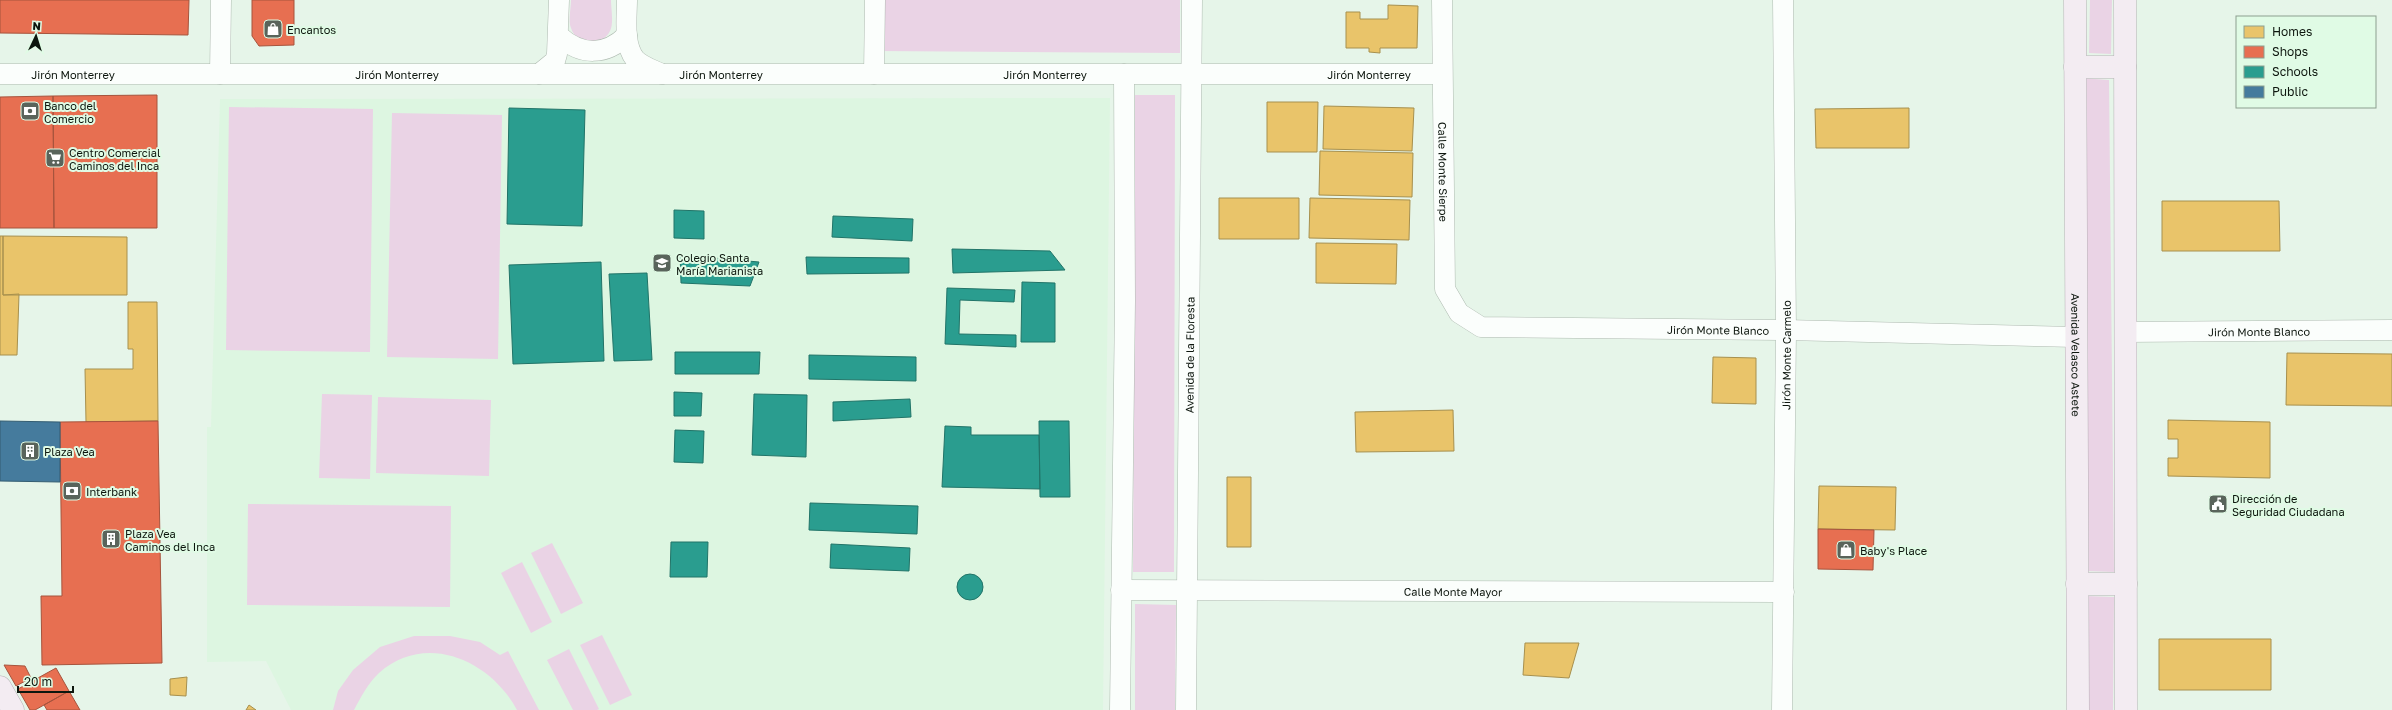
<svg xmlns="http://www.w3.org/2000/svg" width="2392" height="710" font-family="'Golos Text',sans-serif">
	<rect width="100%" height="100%" fill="#e6f5e9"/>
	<!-- built -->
	<path fill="#ddf6e1" d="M1110,98L1103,710H291L266,661L207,662V427H211L220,99Z"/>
	<!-- green -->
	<path fill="#ead3e5" d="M571,0H611C611,8 614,24 610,31C602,47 577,47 571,28C568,21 571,8 571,0Z
		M878,0H1180V53L877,51Z
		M2090,0H2112L2111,54L2089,53Z
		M2081,78L2109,80L2114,572L2085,571Z
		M1135,95H1175L1174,572H1133Z
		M229,107L373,109L370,352L226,350Z
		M392,113L502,115L498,359L387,357Z
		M322,394L372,395L370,479L319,478Z
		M378,397L491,400L489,476L376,473Z
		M248,504L451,506L450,607L247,605Z
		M552,543L583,603L561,614L531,553Z
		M522,562L552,622L531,633L501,573Z
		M2086,596L2114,597L2113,710H2085Z
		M1135,604L1176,605L1175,710H1135Z
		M602,635L632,695L610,705L580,645Z
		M414,636H450L480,642L500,655L508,651L539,710H517C491,661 426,631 379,673C368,683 361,697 354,710H333L338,691L353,670L380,647Z
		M569,649L599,709L597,710H573L547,660Z"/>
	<!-- homes -->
	<path fill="#e9c46a" stroke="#a7904e" d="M1388,5L1418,6L1417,48H1380V53L1369,52V48H1346V12H1360V19H1388Z
		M1267,102H1318L1317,152H1267Z
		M1324,106L1414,108L1412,151L1323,149Z
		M1909,108V148H1816L1815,109Z
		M1320,151L1413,153L1412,197L1319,195Z
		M1219,198H1299V239H1219Z
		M1310,198L1410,200L1409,240L1309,238Z
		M2162,201H2279L2280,251H2162Z
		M0,236H3V295L19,294L17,355H0Z
		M3,236L127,237V295H3Z
		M1316,243L1397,244L1396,284L1316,283Z
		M128,302H157L158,421L86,422L85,369H133V349H128Z
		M2287,353L2392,354V406L2286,405Z
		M1713,357L1756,358V404L1712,403Z
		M1453,410L1454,451L1356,452L1355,412Z
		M2168,420L2270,422V478L2168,476V458H2178V439H2168Z
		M1227,477H1251V547H1227Z
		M1819,486L1896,487L1895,530L1818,529Z
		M2159,639H2271V690H2159Z
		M1525,643H1579L1569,678L1523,675Z
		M187,677L186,696L170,695V679Z
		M249,705L256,710H246Z"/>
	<!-- shops -->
	<path fill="#e76f51" stroke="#a6543d" d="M0,0H189L188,35L0,33Z
		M252,0H294V45L259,46L252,36Z
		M157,95V228H54L53,96Z
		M53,96L54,228H0V97Z
		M158,421L162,663L42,665L41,596H62L60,422Z
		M1818,529L1874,530L1873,570L1818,569Z
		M4,665L25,666L31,678L16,686Z
		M56,668L69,691L35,710H30L18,689Z
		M69,691L80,710H47L44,705Z"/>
	<!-- schools -->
	<path fill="#2a9d8f" stroke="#217468" d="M509,108L585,110L582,226L507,224Z
		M674,210L704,211V239L674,238Z
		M833,216L913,219L912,241L832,237Z
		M952,249L1050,251L1065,270L953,273Z
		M680,255L759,262L750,286L681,283Z
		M806,257L909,258V273L807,274Z
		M601,262L604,361L513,364L509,265Z
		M647,273L652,360L614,361L609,274Z
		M1022,282L1055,283V342H1021Z
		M947,288L1015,290L1014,302L960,300L959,334L1016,335V347L945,344Z
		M675,352H760L759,374H675Z
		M809,355L916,357V381L809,379Z
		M674,392L702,393L701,416H674Z
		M754,394L807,395L806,457L752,455Z
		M910,399L911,417L833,421V402Z
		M1039,421H1069L1070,497H1040Z
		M945,426L971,427V435H1039L1040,489L942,487Z
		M675,430L704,431L703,463L674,462Z
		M810,503L918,506L917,534L809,530Z
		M671,542H708L707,577H670Z
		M831,544L910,548L909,571L830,568Z
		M957 587a13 13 0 1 1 26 0a13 13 0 1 1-26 0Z"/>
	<!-- public -->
	<path fill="#457b9d" stroke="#345d72" d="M0,421L60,422V482L0,481Z"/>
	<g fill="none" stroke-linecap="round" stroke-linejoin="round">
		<!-- minor casing -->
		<g stroke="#aebab0" stroke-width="21">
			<g id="minor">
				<path d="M627,0C627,17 623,44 635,59C641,66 654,70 662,74"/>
				<path id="s1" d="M1442,0L1445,289L1459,313L1481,327L1786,330L2075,337"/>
				<path d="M559,36C581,56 606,56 627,35"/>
				<path id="s2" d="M0,74H1442"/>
				<path d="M220,74L221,0"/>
				<path d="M539,74L555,61L557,54L559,0"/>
				<path d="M874,74L875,0"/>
				<path id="s3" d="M2125,332L2392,330"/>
				<path id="s4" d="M1121,590L1784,592"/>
				<path d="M1120,710L1125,301L1124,74"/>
				<path id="s5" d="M1186,710L1192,0"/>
				<path id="s6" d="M1782,710L1786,330L1783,0"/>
			</g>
		</g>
		<!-- major casing -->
		<g stroke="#b6b0b5" stroke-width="23">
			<g id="major">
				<path id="s7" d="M2075,0L2078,710"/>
				<path d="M2125,0L2126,710"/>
				<path d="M2075,67H2125"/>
				<path d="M2077,584H2126"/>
				<path d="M0,687L13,710"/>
			</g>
		</g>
		<!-- minor -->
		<use href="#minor" stroke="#fbfefc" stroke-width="20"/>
		<!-- major -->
		<use href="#major" stroke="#f3ecf2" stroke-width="22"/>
	</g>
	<!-- icons -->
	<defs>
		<g id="shop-square" transform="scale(1)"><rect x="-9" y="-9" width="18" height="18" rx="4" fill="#59645b" stroke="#e0fbe5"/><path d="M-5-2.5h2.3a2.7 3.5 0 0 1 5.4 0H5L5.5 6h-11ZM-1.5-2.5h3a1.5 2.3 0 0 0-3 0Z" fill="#fff"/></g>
		<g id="bank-square" transform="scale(1)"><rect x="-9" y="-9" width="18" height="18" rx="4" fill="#59645b" stroke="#e0fbe5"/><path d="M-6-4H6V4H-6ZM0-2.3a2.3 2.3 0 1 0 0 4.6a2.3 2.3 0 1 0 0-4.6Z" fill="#fff"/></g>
		<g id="supermarket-square" transform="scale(1)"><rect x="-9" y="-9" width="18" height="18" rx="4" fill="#59645b" stroke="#e0fbe5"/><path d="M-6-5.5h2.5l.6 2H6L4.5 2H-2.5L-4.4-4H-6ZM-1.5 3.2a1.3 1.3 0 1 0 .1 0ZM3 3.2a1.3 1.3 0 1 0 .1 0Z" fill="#fff"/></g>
		<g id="school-square" transform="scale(1)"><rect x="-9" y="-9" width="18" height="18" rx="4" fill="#59645b" stroke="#e0fbe5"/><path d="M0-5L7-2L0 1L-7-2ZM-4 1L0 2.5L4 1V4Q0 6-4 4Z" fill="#fff"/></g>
		<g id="building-square" transform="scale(1)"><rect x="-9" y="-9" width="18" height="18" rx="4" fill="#59645b" stroke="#e0fbe5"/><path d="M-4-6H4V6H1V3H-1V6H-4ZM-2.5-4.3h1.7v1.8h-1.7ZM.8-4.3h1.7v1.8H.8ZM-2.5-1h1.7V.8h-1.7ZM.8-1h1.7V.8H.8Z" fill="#fff"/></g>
		<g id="civic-square" transform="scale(1)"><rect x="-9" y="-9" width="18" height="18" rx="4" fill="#59645b" stroke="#e0fbe5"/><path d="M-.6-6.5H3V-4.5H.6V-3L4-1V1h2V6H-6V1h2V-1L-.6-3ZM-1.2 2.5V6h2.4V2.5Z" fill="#fff"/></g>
	</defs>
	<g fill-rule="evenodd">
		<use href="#shop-square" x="273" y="29"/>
		<use href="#bank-square" x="30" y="111"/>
		<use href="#supermarket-square" x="55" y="158"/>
		<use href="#school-square" x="662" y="263"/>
		<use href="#building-square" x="30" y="451"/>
		<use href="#bank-square" x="72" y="491"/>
		<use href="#civic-square" x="2218" y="504"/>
		<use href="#building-square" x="111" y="539"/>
		<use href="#shop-square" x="1846" y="550"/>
	</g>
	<g text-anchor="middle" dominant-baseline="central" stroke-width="4" stroke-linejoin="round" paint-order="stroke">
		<!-- poi labels -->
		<g font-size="11" fill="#0d160e" stroke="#e0fbe5" text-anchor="start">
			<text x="287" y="29">Encantos</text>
			<text x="44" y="105">Banco del<tspan x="44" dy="13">Comercio</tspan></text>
			<text x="69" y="152">Centro Comercial<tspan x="69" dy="13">Caminos del Inca</tspan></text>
			<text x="676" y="257">Colegio Santa<tspan x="676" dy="13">María Marianista</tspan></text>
			<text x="44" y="451">Plaza Vea</text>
			<text x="86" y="491">Interbank</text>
			<text x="2232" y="498">Dirección de<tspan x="2232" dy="13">Seguridad Ciudadana</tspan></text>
			<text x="125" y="533">Plaza Vea<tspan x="125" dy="13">Caminos del Inca</tspan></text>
			<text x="1860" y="550">Baby's Place</text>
		</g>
		<!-- street labels -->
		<g font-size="11" fill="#0d160e" stroke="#e0fbe5">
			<text stroke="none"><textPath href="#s2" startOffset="73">Jirón Monterrey</textPath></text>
			<text stroke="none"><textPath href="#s2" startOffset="397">Jirón Monterrey</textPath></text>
			<text stroke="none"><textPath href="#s2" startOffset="721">Jirón Monterrey</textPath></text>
			<text stroke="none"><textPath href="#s2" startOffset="1045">Jirón Monterrey</textPath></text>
			<text stroke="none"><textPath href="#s2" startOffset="1369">Jirón Monterrey</textPath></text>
			<text stroke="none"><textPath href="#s1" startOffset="172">Calle Monte Sierpe</textPath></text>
			<text stroke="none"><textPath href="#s1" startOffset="580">Jirón Monte Blanco</textPath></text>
			<text stroke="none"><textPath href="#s3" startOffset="134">Jirón Monte Blanco</textPath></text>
			<text stroke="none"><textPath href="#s5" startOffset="355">Avenida de la Floresta</textPath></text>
			<text stroke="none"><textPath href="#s6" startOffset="355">Jirón Monte Carmelo</textPath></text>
			<text stroke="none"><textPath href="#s7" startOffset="355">Avenida Velasco Astete</textPath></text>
			<text stroke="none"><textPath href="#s4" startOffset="332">Calle Monte Mayor</textPath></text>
		</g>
	</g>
	<!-- legend -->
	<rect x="2236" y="16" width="140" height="92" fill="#e0fbe5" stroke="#8c9f8f"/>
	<rect x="2244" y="26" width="20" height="12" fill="#e9c46a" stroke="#8c9f8f"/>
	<text x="2272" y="36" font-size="12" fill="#0d160e">Homes</text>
	<rect x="2244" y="46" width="20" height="12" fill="#e76f51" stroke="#8c9f8f"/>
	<text x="2272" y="56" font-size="12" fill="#0d160e">Shops</text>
	<rect x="2244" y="66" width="20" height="12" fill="#2a9d8f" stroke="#8c9f8f"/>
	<text x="2272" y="76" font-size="12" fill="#0d160e">Schools</text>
	<rect x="2244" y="86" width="20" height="12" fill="#457b9d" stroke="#8c9f8f"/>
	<text x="2272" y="96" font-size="12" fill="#0d160e">Public</text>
	<!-- north arrow -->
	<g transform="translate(36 36) rotate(4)" stroke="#e0fbe5" stroke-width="3" paint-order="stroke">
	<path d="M0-3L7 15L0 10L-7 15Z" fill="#0d160e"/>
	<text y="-6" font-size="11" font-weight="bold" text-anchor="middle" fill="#0d160e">N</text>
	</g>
	<!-- scale -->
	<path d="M18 686v6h55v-6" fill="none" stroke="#0d160e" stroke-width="2"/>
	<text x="24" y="686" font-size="12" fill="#0d160e" stroke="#e0fbe5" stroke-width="3" paint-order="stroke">20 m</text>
</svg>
